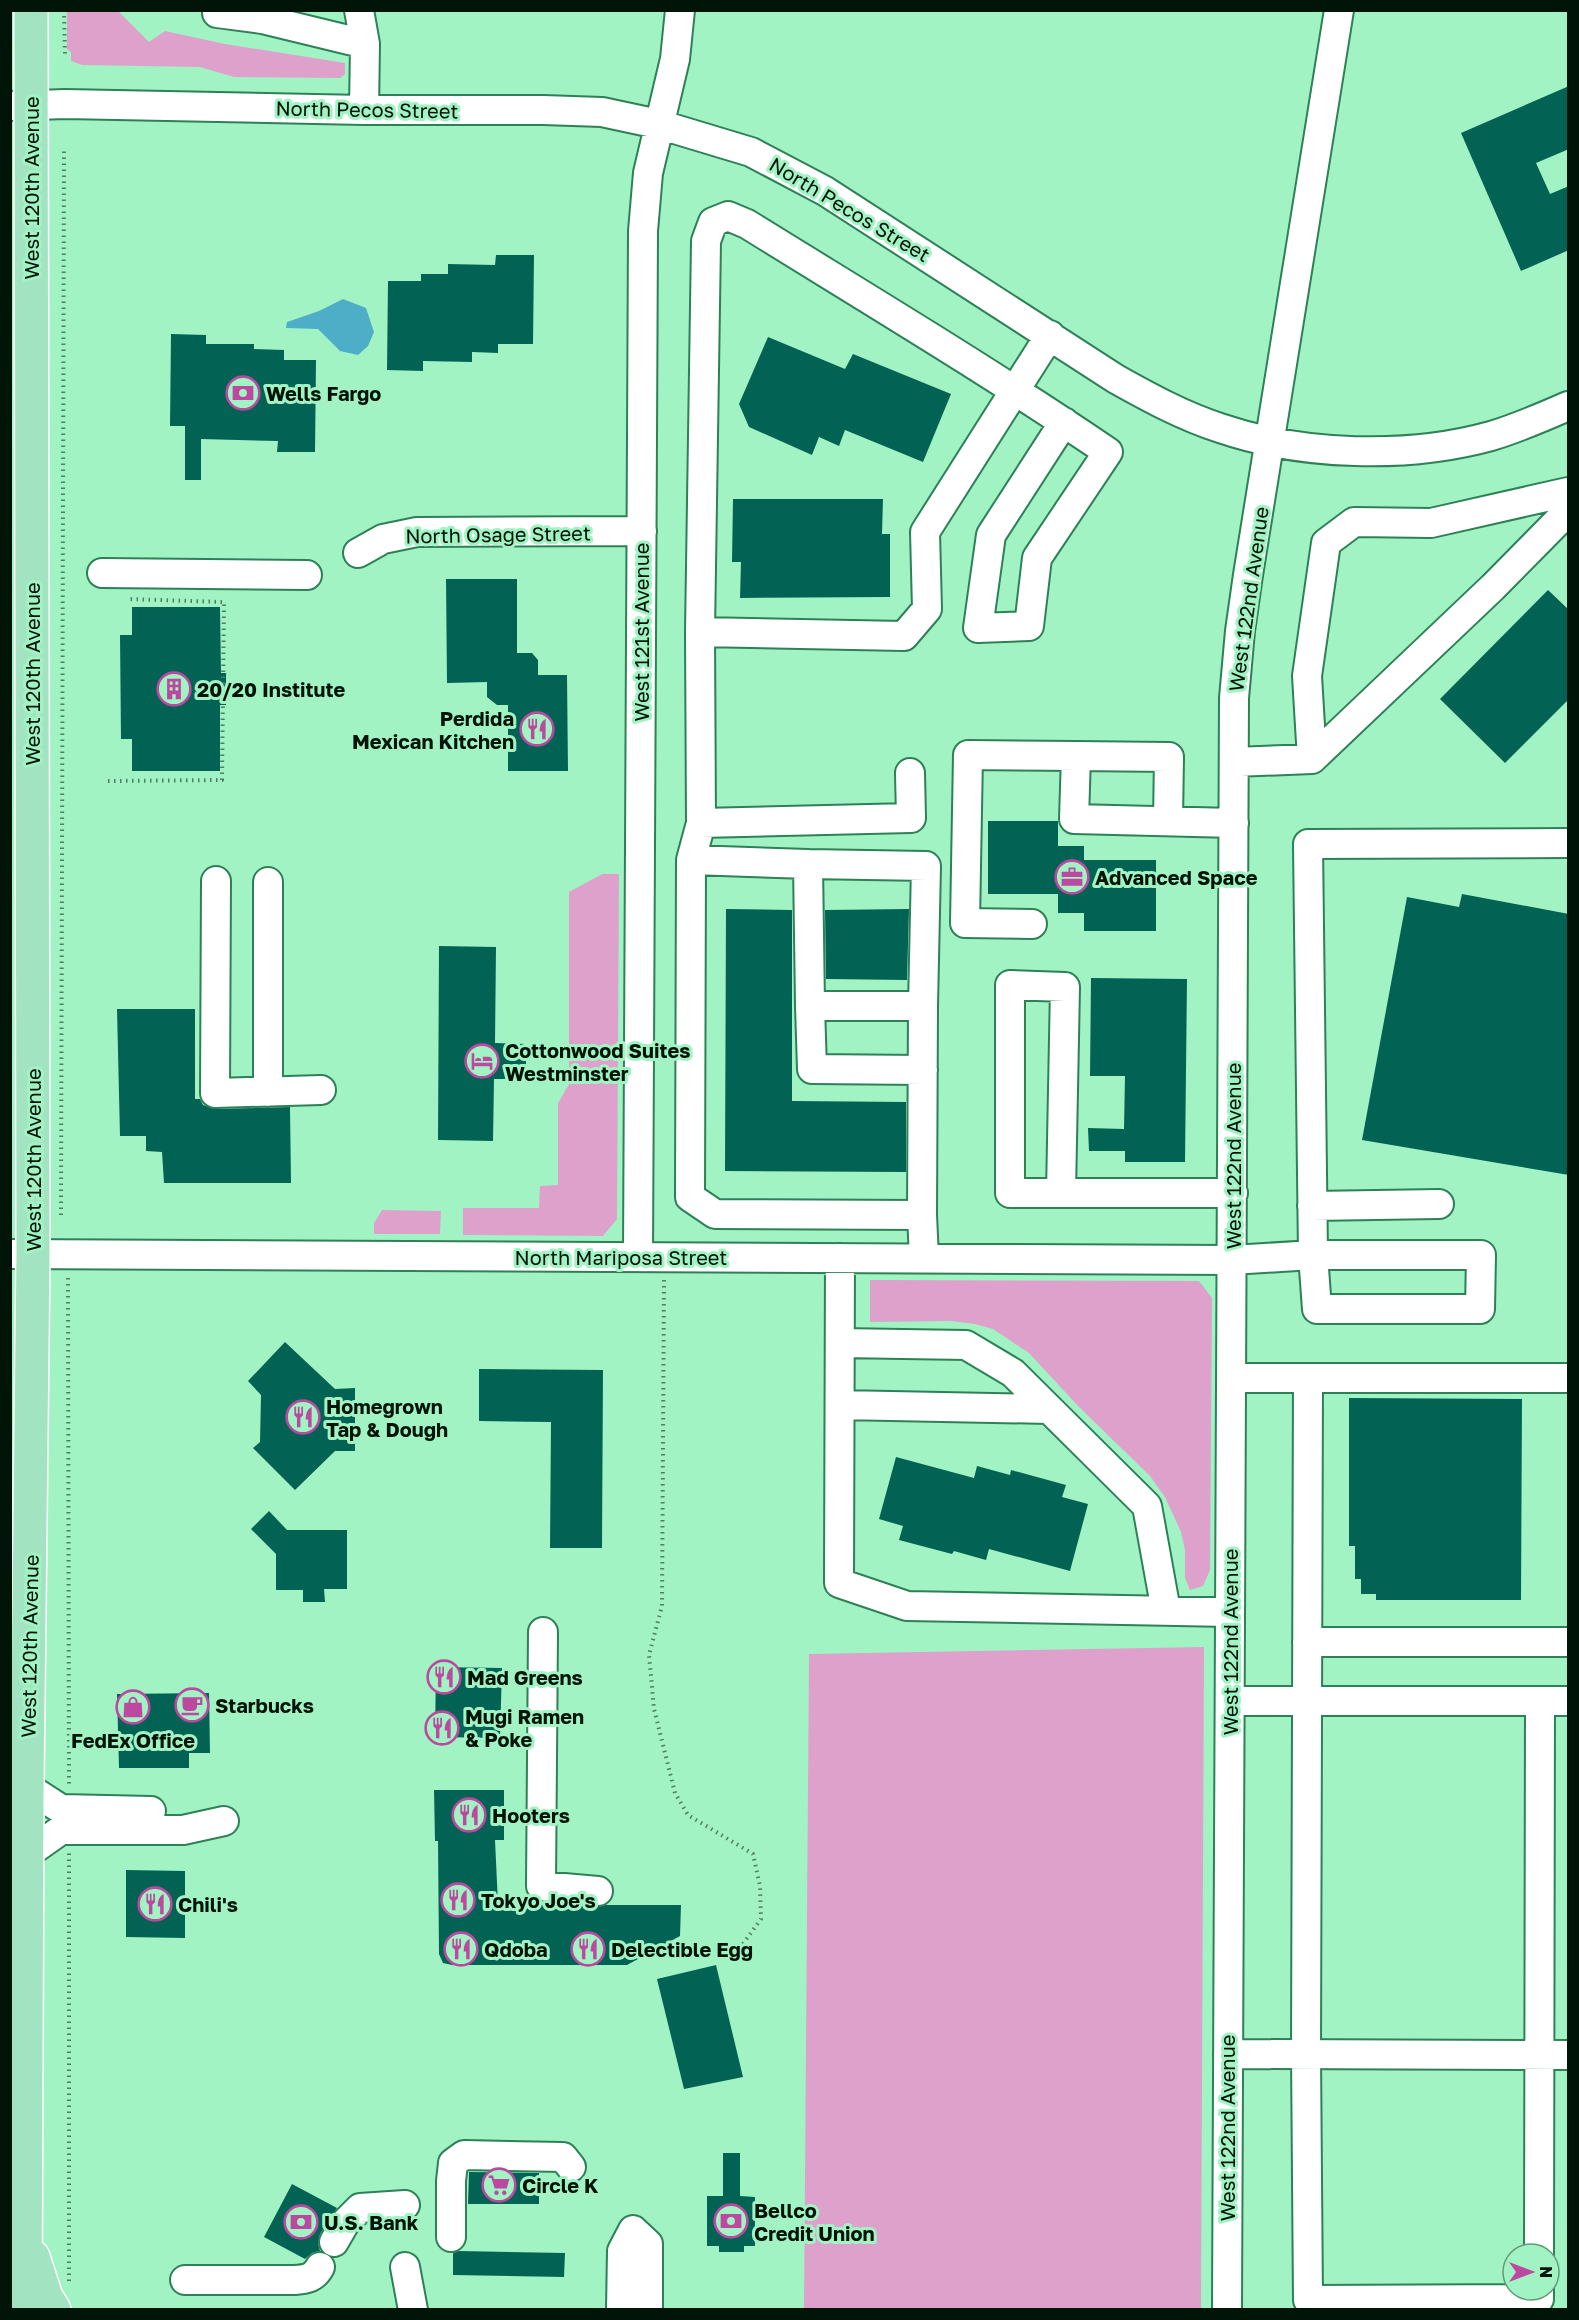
<svg xmlns="http://www.w3.org/2000/svg" width="1579" height="2320" font-family="'Golos Text',sans-serif">
	<rect width="100%" height="100%" fill="#a2f3c4"/>
	<!-- green -->
	<path fill="#dea1cc" d="M67,11H118L149,42L165,31L225,44L345,63V74L340,78L234,77L200,67L82,65L71,61V52L67,49Z
		M602,874H619L617,1219L603,1236L463,1235V1208H539L540,1186L558,1185V1103L569,1084V892Z
		M382,1210L441,1211L440,1234H374V1223Z
		M870,1280L1199,1281L1212,1298L1210,1570L1203,1586L1190,1590L1185,1578V1550L1181,1532L1165,1497L1150,1476L1079,1407L1029,1353L993,1329L975,1324L951,1321L870,1322Z
		M1204,1647L1201,2309H804L809,1654Z"/>
	<!-- water -->
	<path fill="#4eaec7" d="M343,299L366,308L374,332L368,346L358,355L340,351L318,329L286,328L287,322L319,311Z"/>
	<!-- building -->
	<path fill="#026355" d="M1569,86V149L1536,163L1550,194L1569,186V250L1521,271L1461,133Z
		M496,255H534L533,344H498V353L472,352V362L423,361V371L387,370L388,281H421V274H448V264L495,265Z
		M171,334L206,335V344H254V349L284,350V360H316L315,452H277L278,441L201,439V480H185V426H170Z
		M768,337L845,369L853,354L951,394L923,462L845,430L839,446L819,437L812,455L749,427L739,404Z
		M733,499H883L882,534H890V597L740,598L741,562H732Z
		M446,579H517V653H532L538,660V675H567L568,771H508V705H497L487,697V682L447,683Z
		M1548,590L1569,610V699L1505,763L1440,699Z
		M132,607H220L221,673H226V705H220V771H132V739H121L120,635H132Z
		M988,821H1058V846H1084V860H1156V931H1084V913H1058V894H988Z
		M1462,894L1569,914V1175L1362,1140L1407,897L1459,907Z
		M726,909L792,910V1101L906,1102V1172L725,1171Z
		M909,909L907,980L826,979L825,910Z
		M439,946L496,947L495,1043L526,1044V1079H494L493,1141L438,1140Z
		M1091,978L1187,979L1185,1162H1125V1151H1089L1088,1128L1124,1129L1125,1076H1090Z
		M117,1009H195V1099H200L203,1105L215,1109L290,1107L291,1183H164L162,1152L146,1151V1136H120Z
		M285,1342L335,1389L355,1388V1451H335L295,1490L253,1448L260,1442L261,1395L248,1381Z
		M479,1369L603,1370L602,1548H550L551,1422L479,1421Z
		M1349,1398L1522,1399L1521,1600H1376V1594H1361V1579H1355V1546H1349Z
		M896,1457L974,1478L977,1466L1010,1475L1011,1470L1066,1485L1062,1497L1088,1504L1070,1571L989,1549L986,1560L954,1551L952,1554L899,1540L903,1526L879,1519Z
		M269,1511L287,1530H347V1589H324L325,1602H303V1590H276V1554L251,1529Z
		M436,1667L502,1668L500,1738L435,1737Z
		M209,1693L210,1753H189V1768H119L117,1694Z
		M434,1790H504V1840H495L498,1904L564,1905L597,1907L606,1905H681L680,1936L627,1965H452L443,1963L439,1954L438,1841H435Z
		M126,1870L185,1871V1938L126,1937Z
		M716,1965L743,2077L684,2089L657,1979Z
		M723,2153H740V2196L755,2197V2246H744V2252H719V2246H707V2196H723Z
		M469,2172L539,2173V2204H468Z
		M292,2184L337,2208L320,2234L318,2243L320,2251L312,2253L305,2259L264,2237Z
		M459,2251L565,2253L564,2277L453,2275V2253Z"/>
	<g fill="none" stroke-linecap="round" stroke-linejoin="round">
		<!-- minor casing -->
		<g stroke="#2e8057" stroke-width="32">
			<path id="minor" d="M359,10L365,44L364,110
				M217,13L262,19L365,44
				M10,106L65,104L364,110H543L602,112L658,124L751,152L825,191L1116,379C1150,398 1183,416 1220,428C1302,456 1408,459 1491,436C1518,428 1543,417 1568,406
				M358,553L383,539L417,532L642,531
				M102,573L307,575
				M700,632L706,241L713,222L728,216L747,224C868,299 990,372 1108,452L1037,558L1029,626L978,628L991,535L1064,422
				M1312,759L1307,676L1326,543L1354,522L1431,523L1568,492
				M1234,762L1312,759L1493,587L1568,511
				M910,773L911,818L701,823L700,632L904,636L927,609L925,532L1050,335
				M1168,821L1169,757L1076,756L1074,819L1234,823
				M701,823L691,860L690,1197L715,1214L922,1215L924,1258
				M691,860L808,864
				M216,881L215,1093L321,1090
				M268,882V1092
				M1032,924L965,923L968,755L1076,756
				M810,1006L808,864L926,866L923,1006
				M1061,1193L1065,987L1010,985V1193H1233
				M1312,1206L1439,1204
				M922,1215L923,1006H810L812,1069L923,1070
				M10,1254L1232,1260L1313,1255H1481L1480,1309H1317L1313,1255L1308,844L1568,843
				M638,1256L643,231L648,173L675,59L680,10
				M840,1258L839,1583L907,1606L1230,1612
				M840,1343L966,1345L1013,1373L1147,1506L1166,1611
				M1232,1378H1568
				M1308,1378L1306,2054L1308,2300L1539,2299V2290
				M840,1405L1049,1409
				M543,1632L541,1886L598,1891
				M1307,1642H1568
				M1230,1701H1568
				M27,1787L61,1809L151,1811
				M27,1854L61,1830H183L224,1821
				M1228,2054L1568,2055
				M451,2237V2181L453,2163L464,2155L563,2157L571,2167
				M334,2242L345,2223L360,2208L405,2205
				M1539,2254L1540,1701
				M405,2267L413,2310
				M185,2280H295C307,2279 314,2278 320,2267
				M621,2310L622,2251L633,2230L648,2244V2310
				M1227,2310L1234,698L1240,631L1248,575L1339,10"/>
		</g>
		<!-- major casing -->
		<g stroke="#fff" stroke-width="36">
			<path id="major" d="M33,2257L46,2297L54,2310
				M25,2310L27,1787L33,1254L31,10"/>
		</g>
		<!-- path -->
		<path stroke="#4e7f62" stroke-width="4" stroke-dasharray="1.5 4.5" stroke-linecap="butt" d="M64,10L65,54
			M108,781L222,780L224,602L127,599
			M61,1215L64,148
			M68,1278L69,1786
			M664,1280L662,1606L649,1655L654,1709L675,1793L688,1815L753,1854L760,1886L761,1919L732,1959
			M69,2281V1851"/>
		<!-- minor -->
		<use href="#minor" stroke="#fff" stroke-width="28"/>
		<!-- major -->
		<use href="#major" stroke="#a2e4c1" stroke-width="33"/>
	</g>
	<!-- icons -->
	<defs>
		<g id="bank-ring" transform="scale(1.725)"><circle r="9.5" fill="#a2f3c4" stroke="#bc48a0" stroke-width="1.5"/><path d="M-6-4H6V4H-6ZM0-2.3a2.3 2.3 0 1 0 0 4.6a2.3 2.3 0 1 0 0-4.6Z" fill="#bc48a0"/></g>
		<g id="building-ring" transform="scale(1.725)"><circle r="9.5" fill="#a2f3c4" stroke="#bc48a0" stroke-width="1.5"/><path d="M-4-6H4V6H1V3H-1V6H-4ZM-2.5-4.3h1.7v1.8h-1.7ZM.8-4.3h1.7v1.8H.8ZM-2.5-1h1.7V.8h-1.7ZM.8-1h1.7V.8H.8Z" fill="#bc48a0"/></g>
		<g id="restaurant-ring" transform="scale(1.725)"><circle r="9.5" fill="#a2f3c4" stroke="#bc48a0" stroke-width="1.5"/><path d="M-5-6h1v4h1v-4h1v4h1v-4h1v5L-1.5 .5V6h-2V.5L-5-1ZM5-6V6H3V1.5H1.5Q1.5-4 5-6Z" fill="#bc48a0"/></g>
		<g id="office-ring" transform="scale(1.725)"><circle r="9.5" fill="#a2f3c4" stroke="#bc48a0" stroke-width="1.5"/><path d="M-6-3h4V-5.5h4V-3h4V5H-6ZM-1-4.5V-3h2v-1.5ZM-6 0V1H6V0Z" fill="#bc48a0"/></g>
		<g id="hotel-ring" transform="scale(1.725)"><circle r="9.5" fill="#a2f3c4" stroke="#bc48a0" stroke-width="1.5"/><path d="M-6-4.5h1.5V1H6V5H4.5V3h-9V5H-6ZM-4 0a1.8 1.8 0 1 1 3.6 0ZM.5 0V-2.5h3Q6-2.5 6 0Z" fill="#bc48a0"/></g>
		<g id="cafe-ring" transform="scale(1.725)"><circle r="9.5" fill="#a2f3c4" stroke="#bc48a0" stroke-width="1.5"/><path d="M-5.5-4.5H6V0H3Q3 3.5 0 3.5H-2.5Q-5.5 3.5-5.5 0ZM3-3.2v2h1.7v-2ZM-6 4.5H4V6H-6Z" fill="#bc48a0"/></g>
		<g id="shop-ring" transform="scale(1.725)"><circle r="9.5" fill="#a2f3c4" stroke="#bc48a0" stroke-width="1.5"/><path d="M-5-2.5h2.3a2.7 3.5 0 0 1 5.4 0H5L5.5 6h-11ZM-1.5-2.5h3a1.5 2.3 0 0 0-3 0Z" fill="#bc48a0"/></g>
		<g id="supermarket-ring" transform="scale(1.725)"><circle r="9.5" fill="#a2f3c4" stroke="#bc48a0" stroke-width="1.5"/><path d="M-6-5.5h2.5l.6 2H6L4.5 2H-2.5L-4.4-4H-6ZM-1.5 3.2a1.3 1.3 0 1 0 .1 0ZM3 3.2a1.3 1.3 0 1 0 .1 0Z" fill="#bc48a0"/></g>
	</defs>
	<g fill-rule="evenodd">
		<use href="#bank-ring" x="243" y="393"/>
		<use href="#building-ring" x="174" y="689"/>
		<use href="#restaurant-ring" x="537" y="729"/>
		<use href="#office-ring" x="1072" y="877"/>
		<use href="#hotel-ring" x="482" y="1061"/>
		<use href="#restaurant-ring" x="303" y="1417"/>
		<use href="#restaurant-ring" x="444" y="1677"/>
		<use href="#cafe-ring" x="192" y="1705"/>
		<use href="#shop-ring" x="133" y="1707"/>
		<use href="#restaurant-ring" x="442" y="1728"/>
		<use href="#restaurant-ring" x="469" y="1815"/>
		<use href="#restaurant-ring" x="458" y="1900"/>
		<use href="#restaurant-ring" x="155" y="1904"/>
		<use href="#restaurant-ring" x="461" y="1949"/>
		<use href="#restaurant-ring" x="588" y="1949"/>
		<use href="#supermarket-ring" x="499" y="2185"/>
		<use href="#bank-ring" x="731" y="2221"/>
		<use href="#bank-ring" x="301" y="2222"/>
	</g>
	<g text-anchor="middle" dominant-baseline="central" stroke-width="6" stroke-linejoin="round" paint-order="stroke">
		<!-- street labels -->
		<g font-size="20" fill="#001408" stroke="#a2f3c4">
			<text transform="translate(367 109) rotate(1)">North Pecos Street</text>
			<text transform="translate(31 188) rotate(-90)">West 120th Avenue</text>
			<text transform="translate(850 209) rotate(31)">North Pecos Street</text>
			<text transform="translate(498 534) rotate(-1)">North Osage Street</text>
			<text transform="translate(1248 599) rotate(-82)">West 122nd Avenue</text>
			<text transform="translate(641 632) rotate(-90)">West 121st Avenue</text>
			<text transform="translate(32 674) rotate(-90)">West 120th Avenue</text>
			<text transform="translate(1233 1156) rotate(-90)">West 122nd Avenue</text>
			<text transform="translate(33 1160) rotate(-90)">West 120th Avenue</text>
			<text x="621" y="1257">North Mariposa Street</text>
			<text transform="translate(1230 1642) rotate(-90)">West 122nd Avenue</text>
			<text transform="translate(29 1646) rotate(-89)">West 120th Avenue</text>
			<text transform="translate(1227 2128) rotate(-90)">West 122nd Avenue</text>
		</g>
		<!-- poi labels -->
		<g font-size="20" font-weight="bold" fill="#001408" stroke="#a2f3c4" text-anchor="start">
			<text x="266" y="393">Wells Fargo</text>
			<text x="197" y="689">20/20 Institute</text>
			<text x="514" y="718" text-anchor="end">Perdida<tspan x="514" dy="23">Mexican Kitchen</tspan></text>
			<text x="1095" y="877">Advanced Space</text>
			<text x="505" y="1050">Cottonwood Suites<tspan x="505" dy="23">Westminster</tspan></text>
			<text x="326" y="1406">Homegrown<tspan x="326" dy="23">Tap &amp; Dough</tspan></text>
			<text x="467" y="1677">Mad Greens</text>
			<text x="215" y="1705">Starbucks</text>
			<text x="465" y="1716">Mugi Ramen<tspan x="465" dy="23">&amp; Poke</tspan></text>
			<text x="133" y="1740" text-anchor="middle">FedEx Office</text>
			<text x="492" y="1815">Hooters</text>
			<text x="481" y="1900">Tokyo Joe's</text>
			<text x="178" y="1904">Chili's</text>
			<text x="484" y="1949">Qdoba</text>
			<text x="611" y="1949">Delectible Egg</text>
			<text x="522" y="2185">Circle K</text>
			<text x="754" y="2210">Bellco<tspan x="754" dy="23">Credit Union</tspan></text>
			<text x="324" y="2222">U.S. Bank</text>
		</g>
	</g>
	<!-- border -->
	<rect width="1579" height="2320" fill="none" stroke="#001408" stroke-width="24"/>
	<!-- north arrow -->
	<g transform="translate(1531 2272) rotate(90)"><circle r="28" fill="#a2f3c4" stroke="#619a79" stroke-width="1.5"/>
	<path d="M0-4.5L10 22L0 15L-10 22Z" fill="#bc48a0"/>
	<text y="-9" font-size="16" font-weight="bold" text-anchor="middle" fill="#001408">N</text>
	</g>
</svg>
